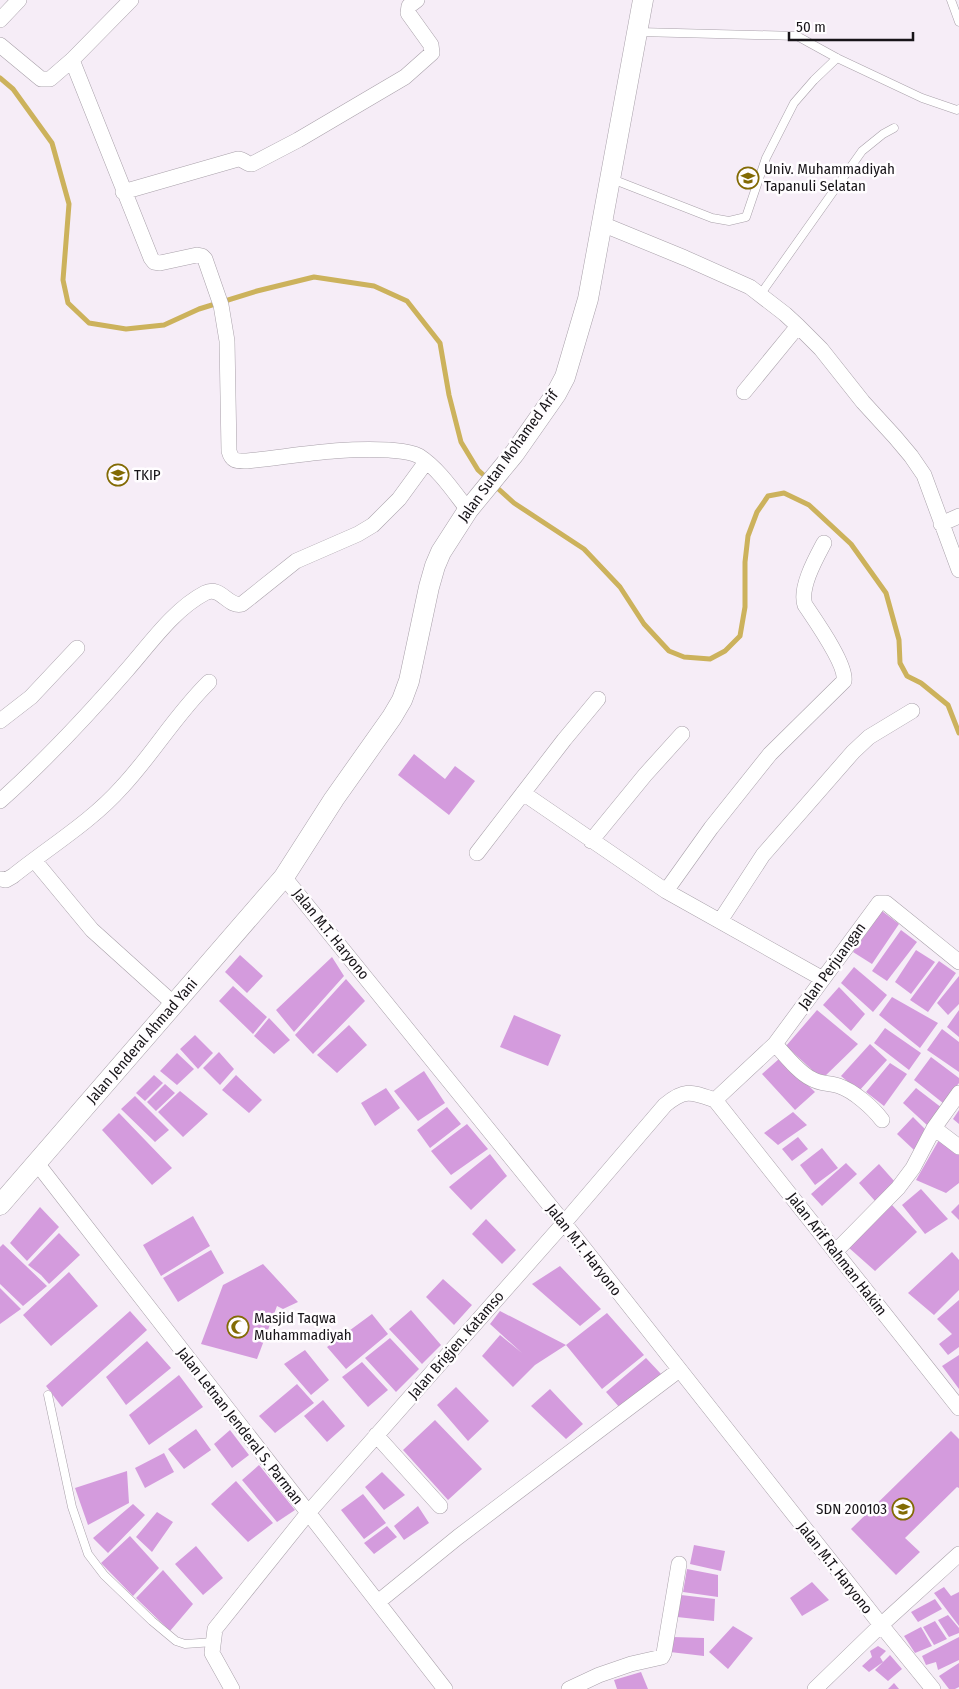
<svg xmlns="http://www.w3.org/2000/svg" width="959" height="1689" font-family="'Fira Sans Condensed',sans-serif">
	<rect width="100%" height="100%" fill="#f6edf7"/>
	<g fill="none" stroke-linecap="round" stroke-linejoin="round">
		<!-- stream -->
		<path stroke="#ccb25c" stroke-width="5" d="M0,78L13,89L52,143L69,204L63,280L68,303L89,323L126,329L164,325L199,309L257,291L314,277L374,286L407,301L440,343L449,395L461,442L478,470L488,479
			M494,485L514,503L584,549L620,587L644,624L669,651L684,657L710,659L725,651L740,636L745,607V562L748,536L757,512L768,496L784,493L809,505L851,544L886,593L899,640L900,663L907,676L921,683L948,705L959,733"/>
	</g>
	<!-- building -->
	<path fill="#d49bdd" d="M414,754L445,779L455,766L475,781L449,815L398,775Z
		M882,911L899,924L872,964L853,952Z
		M901,930L917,942L887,981L872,971Z
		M916,950L935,962L911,994L895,982Z
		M240,955L263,976L247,993L225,972Z
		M332,957L344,976L294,1032L276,1010Z
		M939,961L956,973L928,1012L910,1000Z
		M854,967L887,995L873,1012L841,983Z
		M959,976V1004L948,1015L937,1003Z
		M346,979L365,1001L313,1054L295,1035Z
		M233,986L267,1017L253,1034L219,1001Z
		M839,987L865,1014L851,1031L823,1005Z
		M892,997L938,1023L920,1048L879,1015Z
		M817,1010L858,1044L822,1079L786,1046Z
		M959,1010V1037L947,1027Z
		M514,1015L561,1035L548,1066L500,1047Z
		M269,1018L290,1040L274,1054L254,1036Z
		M349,1025L367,1045L337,1073L317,1055Z
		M885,1028L921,1053L909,1070L874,1043Z
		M942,1029L959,1042V1072L927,1050Z
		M195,1035L213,1053L198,1069L180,1049Z
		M870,1044L887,1060L859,1091L841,1076Z
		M219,1052L234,1069L220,1085L203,1068Z
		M177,1053L194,1069L177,1085L160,1071Z
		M931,1057L959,1078V1083L943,1103L914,1080Z
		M780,1058L815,1092L795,1110L762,1074Z
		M890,1063L907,1074L884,1106L866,1092Z
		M424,1071L445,1103L418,1121L394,1091Z
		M154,1075L163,1083L145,1101L136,1093Z
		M236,1075L262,1100L249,1113L222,1090Z
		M165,1084L175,1093L156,1111L147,1102Z
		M386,1088L400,1108L375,1126L361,1103Z
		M916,1088L942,1108L928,1126L903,1103Z
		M180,1091L208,1114L183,1137L158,1112Z
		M135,1096L169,1130L155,1142L121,1109Z
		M447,1107L461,1124L430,1148L417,1130Z
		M959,1110V1124L953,1119Z
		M793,1112L807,1125L778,1145L764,1133Z
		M119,1113L172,1168L152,1185L102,1130Z
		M913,1117L927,1131L914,1150L897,1134Z
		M467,1124L488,1149L451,1175L431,1151Z
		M798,1137L808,1149L792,1161L782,1149Z
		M939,1140L959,1154V1183L946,1193L916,1180Z
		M822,1148L838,1168L815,1185L800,1165Z
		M490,1154L507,1176L471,1210L449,1187Z
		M846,1163L857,1174L822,1206L811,1194Z
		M879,1164L895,1182L875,1201L859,1183Z
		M921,1189L948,1219L925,1234L902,1205Z
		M959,1204V1220L951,1212Z
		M892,1205L917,1232L875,1271L848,1247Z
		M40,1207L59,1227L27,1261L10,1243Z
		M193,1216L210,1246L161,1276L143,1245Z
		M486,1219L516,1250L502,1264L472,1234Z
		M59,1233L80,1255L49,1284L41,1275L28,1265Z
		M3,1244L47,1286L23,1306L0,1284V1247Z
		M211,1250L224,1273L178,1302L163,1278Z
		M952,1252L959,1260V1290L934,1315L908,1293Z
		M263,1264L298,1302L283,1309L277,1306L257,1359L201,1344L223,1285Z
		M560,1266L601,1309L580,1326L532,1284Z
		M69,1272L98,1306L51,1346L23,1315Z
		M443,1279L472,1305L454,1325L426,1297Z
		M0,1288L21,1309L0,1324Z
		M959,1300V1347L948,1355L939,1344L952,1334L937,1319Z
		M411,1310L441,1345L422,1364L389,1329Z
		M130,1311L147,1330L62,1407L46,1386Z
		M500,1311L566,1345L535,1365L513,1387L482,1356L500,1335L522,1353L490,1324Z
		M607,1313L644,1355L602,1389L566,1345Z
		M372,1314L388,1334L346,1369L327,1347Z
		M390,1338L419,1369L396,1392L365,1358Z
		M147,1341L171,1368L126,1405L106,1377Z
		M305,1350L329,1380L311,1395L284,1364Z
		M959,1355V1389L942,1366Z
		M646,1358L662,1375L620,1408L606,1392Z
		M362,1362L388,1390L368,1407L342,1377Z
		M179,1375L203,1407L149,1445L129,1415Z
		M297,1384L314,1403L275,1433L259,1416Z
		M456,1387L489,1421L468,1441L437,1405Z
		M550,1389L583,1424L566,1439L531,1406Z
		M323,1400L345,1426L327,1442L304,1416Z
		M435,1420L482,1469L448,1500L403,1450Z
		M196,1429L211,1450L184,1469L168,1449Z
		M230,1430L249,1455L232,1468L214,1444Z
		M951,1431L959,1439V1488L957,1487L905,1538L920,1552L896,1575L851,1529Z
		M164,1453L174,1472L145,1488L135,1468Z
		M259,1465L295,1510L277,1522L242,1480Z
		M127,1471L129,1503L88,1525L75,1488Z
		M382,1472L405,1495L384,1510L365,1487Z
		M236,1481L273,1523L248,1542L211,1504Z
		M363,1494L386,1523L364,1539L341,1510Z
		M133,1504L145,1515L108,1553L93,1538Z
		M418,1506L429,1523L404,1540L394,1526Z
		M157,1512L173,1522L152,1552L136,1537Z
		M387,1526L397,1537L374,1554L364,1543Z
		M130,1536L159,1568L133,1596L101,1563Z
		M694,1545L725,1551L721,1571L690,1564Z
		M196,1546L223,1578L203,1595L175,1564Z
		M687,1569L718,1575V1597L683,1592Z
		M163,1570L193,1604L170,1631L136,1598Z
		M812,1582L829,1600L802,1616L790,1598Z
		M944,1587L951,1596L959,1592V1626L934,1593Z
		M681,1595L715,1599L714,1621L677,1617Z
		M935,1599L942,1609L918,1622L911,1612Z
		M948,1615L959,1628V1633L949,1637L938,1620Z
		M935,1621L947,1639L934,1645L923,1627Z
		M733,1626L753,1638L728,1669L709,1652Z
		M921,1627L932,1646L915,1653L904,1636Z
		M673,1637L704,1638V1656L670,1652Z
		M959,1637V1660L938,1670L936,1662L926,1665L922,1656Z
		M878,1646L886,1651L880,1657L883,1662L869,1672L862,1666L872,1657L870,1651Z
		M890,1655L902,1669L888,1681L875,1670Z
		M959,1663V1687L955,1689H949L939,1676Z
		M641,1672L648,1689H617L614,1680Z
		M894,1683L899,1689H888Z"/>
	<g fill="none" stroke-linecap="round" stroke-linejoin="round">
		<!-- service casing -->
		<g stroke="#a9a1aa" stroke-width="9">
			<path id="service" d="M951,0L959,22
				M639,32L797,36L837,58L922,98L957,110L959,109
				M612,179L712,218L729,221L746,217L766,158L794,103L814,80L837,58
				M760,295L862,151L883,134L894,128
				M48,1395L72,1507L88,1554L104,1575L152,1621L176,1641L185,1644L214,1642"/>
		</g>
		<!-- minor casing -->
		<g stroke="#a9a1aa" stroke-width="16">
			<path id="minor" d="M0,20L19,0
				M0,45L41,79H50L72,60L131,0
				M72,60L151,258L154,262L160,263L197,255L202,256L205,259L221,305L227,341L229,451C232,462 237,461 247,461C295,456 340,447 389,450C399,451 410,451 419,456C439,469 454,492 468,510
				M123,192L238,159C244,159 247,165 252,164L298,140L405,77L432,53L431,45L408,13L409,6L417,0
				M602,224L685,258L750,287L785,314L798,326L821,349L863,402L895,437L911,456L924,475L959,570
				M744,392L798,326
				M941,524L959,516
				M0,721L31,697L77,648
				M523,793L666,891L823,979
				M0,801C45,761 87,716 127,670C149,645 174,609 205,593C221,585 228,608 242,604L296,561L358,534L373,525L399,499L426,462
				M591,841L645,775L682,734
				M477,853L564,740L598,699
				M34,860L92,930L174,1004
				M284,877L564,1223L881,1625L933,1689
				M0,879L6,880L13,876C49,847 91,822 122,787C153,754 176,714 209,682
				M666,891L711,828L770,754L844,681C847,665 815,620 805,605C799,588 816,558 824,543
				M720,921L763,855L853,752L869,737L912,711
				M775,1044C785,1055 799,1073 812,1079C820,1084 830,1083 839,1086C854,1091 873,1108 882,1120
				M715,1100L959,1408
				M715,1100L775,1044L879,903H886L959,962
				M934,1128L959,1147
				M36,1162L445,1689
				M835,1252L898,1188L913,1168L934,1128L959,1093
				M376,1435L440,1506
				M378,1602L458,1537L679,1370
				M232,1689L212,1653L215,1629L308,1513L564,1223L665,1105C685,1088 692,1092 715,1100
				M569,1689L599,1675L631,1664L662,1657L664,1653L679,1564
				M815,1689L881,1625L959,1554"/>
		</g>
		<!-- tertiary casing -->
		<g stroke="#a9a1aa" stroke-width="21">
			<path id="tertiary" d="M0,1205L284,877L334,799L392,717L402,700L409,681L429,587L435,566L441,552L468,510L514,454L556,394L565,377L588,299L643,0"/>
		</g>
		<!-- service -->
		<use href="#service" stroke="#fff" stroke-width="8"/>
		<!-- minor -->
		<use href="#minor" stroke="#fff" stroke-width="15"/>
		<!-- tertiary -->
		<use href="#tertiary" stroke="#fff" stroke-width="20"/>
	</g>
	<!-- icons -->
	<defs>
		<g id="university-ring" transform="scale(1.125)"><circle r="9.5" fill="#fffdff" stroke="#826a04" stroke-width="1.5"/><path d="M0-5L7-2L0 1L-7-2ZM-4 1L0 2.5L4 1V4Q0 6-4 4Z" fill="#826a04"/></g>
		<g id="school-ring" transform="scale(1.125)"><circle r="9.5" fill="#fffdff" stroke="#826a04" stroke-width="1.5"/><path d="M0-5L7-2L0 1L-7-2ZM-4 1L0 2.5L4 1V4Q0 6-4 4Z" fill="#826a04"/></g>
		<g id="mosque-ring" transform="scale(1.125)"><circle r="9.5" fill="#fffdff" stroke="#826a04" stroke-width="1.5"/><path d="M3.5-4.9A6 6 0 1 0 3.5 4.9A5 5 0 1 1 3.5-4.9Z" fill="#826a04"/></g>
	</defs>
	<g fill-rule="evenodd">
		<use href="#university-ring" x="748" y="178"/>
		<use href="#school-ring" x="118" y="475"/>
		<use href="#mosque-ring" x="238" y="1327"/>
		<use href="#school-ring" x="903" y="1509"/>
	</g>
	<g text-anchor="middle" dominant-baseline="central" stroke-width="5" stroke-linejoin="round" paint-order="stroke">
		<!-- poi labels -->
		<g font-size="15" fill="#171418" stroke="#fffdff" text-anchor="start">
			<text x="764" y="169">Univ. Muhammadiyah<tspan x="764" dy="17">Tapanuli Selatan</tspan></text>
			<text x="134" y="475">TKIP</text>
			<text x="254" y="1318">Masjid Taqwa<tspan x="254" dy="17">Muhammadiyah</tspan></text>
			<text x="887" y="1509" text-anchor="end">SDN 200103</text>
		</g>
		<!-- street labels -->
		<g font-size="15" fill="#171418" stroke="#fffdff">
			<text transform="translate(508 456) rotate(-54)">Jalan Sutan Mohamed Arif</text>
			<text transform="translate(331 934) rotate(51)">Jalan M.T. Haryono</text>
			<text transform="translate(832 966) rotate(-54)">Jalan Perjuangan</text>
			<text transform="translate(142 1041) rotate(-49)">Jalan Jenderal Ahmad Yani</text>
			<text transform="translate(584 1250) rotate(52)">Jalan M.T. Haryono</text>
			<text transform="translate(837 1254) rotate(52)">Jalan Arif Rahman Hakim</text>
			<text transform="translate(456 1345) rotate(-49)">Jalan Brigjen. Katamso</text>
			<text transform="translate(240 1426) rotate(52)">Jalan Letnan Jenderal S. Parman</text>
			<text transform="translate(835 1568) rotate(52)">Jalan M.T. Haryono</text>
		</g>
	</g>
	<!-- scale -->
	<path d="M789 32v8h124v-8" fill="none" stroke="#171418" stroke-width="2.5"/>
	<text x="796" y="32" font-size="15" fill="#171418" stroke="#fffdff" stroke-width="4" paint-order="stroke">50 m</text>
</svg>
